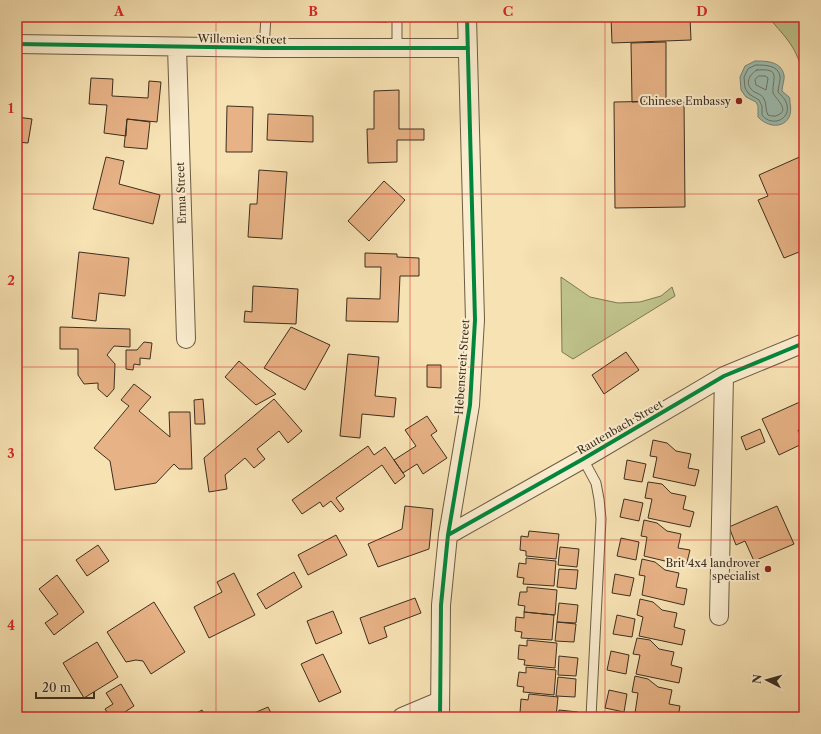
<svg xmlns="http://www.w3.org/2000/svg" width="821" height="734" font-family="'Libre Caslon Text',serif">
	<rect width="100%" height="100%" fill="#f7e2b3"/>
	<filter id="stains"><feTurbulence type="fractalNoise" baseFrequency=".005" numOctaves="4"/><feColorMatrix values="0 0 0 0 .2 0 0 0 0 .09 0 0 0 0 .02 0 0 0 .5 -.17"/></filter>
	<radialGradient id="worn" r=".72"><stop offset=".6" stop-color="#630" stop-opacity="0"/><stop offset="1" stop-color="#630" stop-opacity=".3"/></radialGradient>
	<!-- grass -->
	<path fill="#bfc38b" stroke="#7e7954" d="M768,17H804V77C796,46 788,40 768,17Z
		M561,277L590,297L618,303L640,302L661,296L672,287L675,296L573,359L562,352Z"/>
	<!-- water -->
	<path fill="#9dbdb0" stroke="#778476" d="M755,61C766,61 781,61 784,75C785,79 782,86 782,91C784,93 787,95 789,97C790,98 790,102 790,103C795,126 772,132 758,117V106L756,102L746,97L741,90L740,77L745,66Z"/>
	<g fill="none" stroke-linecap="round" stroke-linejoin="round">
		<!-- shore -->
		<path stroke="#6d7667" stroke-width="1" d="M756,65C765,65 778,65 780,76C781,80 778,87 778,92C780,95 785,98 786,102C793,119 772,128 762,115V106L759,100L749,94L745,88L744,77L748,69Z
			M757,70C782,68 772,78 773,93C776,99 790,110 778,115C775,117 771,116 768,115C765,110 767,104 764,99C761,93 755,94 751,89C745,82 750,74 757,70Z
			M759,76H765L768,78L766,90L756,85L755,80Z"/>
	</g>
	<!-- building -->
	<path fill="#e7b285" stroke="#3d2f1e" d="M345,17H387V22L344,21Z
		M611,17H690L691,40L612,43Z
		M666,42V101L632,102L631,43Z
		M91,78L113,79L112,96L148,98L149,81L161,82L157,122L127,119L126,136L104,133L107,105L89,104Z
		M399,90V129H424V140H397V162L368,163L367,129H374V91Z
		M666,101L684,102L685,207L615,208L614,102Z
		M227,106L253,107L252,152H226Z
		M268,114L313,116V142L267,140Z
		M17,117L32,119L28,143L17,142Z
		M127,119L150,122L147,149L124,147Z
		M804,155V250L784,258L758,200L768,196L759,175Z
		M106,157L124,161L119,184L160,195L153,224L93,209Z
		M259,170L287,172L282,239L248,237L250,204H257Z
		M384,181L405,200L369,241L348,221Z
		M79,252L129,258L125,296L99,293L96,321L72,318Z
		M365,253L397,254V257L419,258V276H400L398,322L346,321L347,298L380,299L381,267H365Z
		M253,286L298,289L296,324L244,322L245,311L252,312Z
		M60,327L130,329V347L114,346L107,355L115,364L114,389L107,397L98,389V383L84,384L78,375V349H60Z
		M291,327L330,345L305,390L264,368Z
		M144,342L152,343L150,359L140,358V365L134,364L133,370L126,369V350H137Z
		M626,352L639,370L604,394L592,375Z
		M348,354L379,357L375,396L396,398L394,417L362,414L360,438L340,436Z
		M239,361L276,394L256,405L225,377Z
		M427,365H441V388L427,387Z
		M134,384L151,397L139,411L170,437L169,412H190L192,469H179L174,464L156,483L115,490L110,461L94,448L129,406L121,400Z
		M804,395V428L798,430L804,443L779,455L762,419L802,401L800,397Z
		M203,399L205,424H195L194,400Z
		M274,399L302,431L288,443L279,431L257,449L265,459L254,468L245,458L225,475L227,489L209,492L204,458Z
		M427,416L437,431L431,435L447,458L423,474L417,464L403,473L394,460L416,446L405,430Z
		M760,429L765,442L746,450L741,437Z
		M653,440L667,443L676,451L691,454L688,468L699,470L695,486L653,477L657,457L650,456Z
		M368,446L374,455L385,447L405,476L395,484L382,465L336,498L344,509L340,512L331,501L323,507L320,502L302,514L292,500Z
		M17,452L22,455L17,465Z
		M627,460L646,464L642,482L624,479Z
		M648,482L662,484L671,493L686,496L683,509L694,512L690,527L648,518L652,499L645,498Z
		M624,499L643,503L639,521L620,517Z
		M405,506L433,509L429,549L378,567L368,544L402,529Z
		M777,506L794,544L754,561L745,541L736,545L729,527Z
		M17,518L22,523L17,529Z
		M644,520L657,523L667,531L681,534L678,548L690,550L686,566L644,556L647,537L641,536Z
		M529,531L559,534L556,559L526,556V551L520,550L521,536L528,537Z
		M336,535L347,555L308,575L298,555Z
		M621,538L639,542L636,560L617,556Z
		M98,545L109,561L87,576L76,560Z
		M560,547L579,549L577,567L558,565Z
		M526,558L556,561L554,586L523,584L524,578L517,577L519,563L526,564Z
		M642,559L655,562L665,570L679,573L676,587L687,589L684,605L642,595L645,576L639,575Z
		M559,569L578,570L576,589L557,587Z
		M294,572L302,587L266,609L257,594Z
		M234,573L255,615L209,638L194,607L222,592L217,582Z
		M615,574L634,578L630,596L612,593Z
		M57,575L84,612L54,635L45,623L58,614L39,589Z
		M527,587L557,590L555,615L524,612L525,606L518,605L520,592H527Z
		M415,598L421,613L384,627L387,637L369,644L360,618Z
		M640,599L653,602L662,610L677,613L674,627L685,630L682,645L639,636L643,617L637,615Z
		M154,602L185,652L151,674L143,661L136,660L126,662L107,632Z
		M559,603L578,605L576,623L557,622Z
		M333,611L342,633L316,644L307,621Z
		M524,612L554,615L552,640L521,638L522,632L515,631L516,617L524,618Z
		M617,615L635,619L632,637L613,634Z
		M557,622L576,624L574,642L555,641Z
		M637,638L650,640L659,649L674,652L671,665L682,668L679,683L636,674L640,655L633,654Z
		M527,640L557,643L555,668L524,665L525,660L518,659L519,645L527,646Z
		M97,642L118,677L84,698L63,663Z
		M611,651L629,655L626,674L607,670Z
		M323,654L341,692L319,702L301,664Z
		M559,656L578,658L576,676L558,675Z
		M526,667L556,670L554,695L523,692L524,687L517,686L519,672L526,673Z
		M635,676L648,679L658,687L672,690L669,704L680,706L678,717H655L635,713L638,693L632,692Z
		M558,677L576,679L575,697L556,696Z
		M121,684L134,706L117,717H110L105,709L113,704L106,693Z
		M609,690L627,694L624,712L605,708Z
		M529,694L558,697L556,717H526V714L520,713L521,699L528,700Z
		M268,707L273,717H245Z
		M202,710L206,717H189Z
		M559,710L578,712L577,717H558Z"/>
	<g fill="none" stroke-linecap="round" stroke-linejoin="round">
		<!-- service casing -->
		<g stroke="#6c5c43" stroke-width="11">
			<path id="service" d="M397,17V48
				M264,48L266,17
				M583,459L596,483L599,499L601,519L591,717"/>
		</g>
		<!-- minor casing -->
		<g stroke="#6c5c43" stroke-width="20">
			<path id="minor" d="M17,44L264,48H468
				M177,47L186,339
				M448,535L583,459L724,376L804,343
				M719,616L724,376
				M402,717L440,701
				M440,717L441,605L448,535L470,405L475,320L467,17"/>
		</g>
		<!-- service -->
		<use href="#service" stroke="#faecce" stroke-width="9"/>
		<!-- minor -->
		<use href="#minor" stroke="#faecce" stroke-width="18"/>
		<!-- cycleway casing -->
		<g stroke="#faecce" stroke-width="6">
			<path id="cycleway" d="M17,44L264,48H468
				M448,535L583,459L724,376L804,343
				M440,717L441,605L448,535L470,405L475,320L467,17"/>
		</g>
		<!-- cycleway -->
		<use href="#cycleway" stroke="#00873e" stroke-width="4"/>
	</g>
	<!-- grid -->
	<path fill="none" stroke="#d62828" stroke-width="1" stroke-opacity="0.55" d="M216,17V717M410,17V717M605,17V717M17,194H804M17,367H804M17,540H804"/>
	<!-- markers -->
	<g fill="#8f2418" stroke="#faecce" stroke-width="1.5">
		<circle cx="739" cy="101" r="4"/>
		<circle cx="768" cy="569" r="4"/>
	</g>
	<g text-anchor="middle" dominant-baseline="central" stroke-width="4" stroke-linejoin="round" paint-order="stroke">
		<!-- street labels -->
		<g font-size="11" fill="#3d2f1e" stroke="#faecce">
			<text transform="translate(242 39) rotate(1)">Willemien Street</text>
			<text transform="translate(181 193) rotate(-92)">Erma Street</text>
			<text transform="translate(462 367) rotate(-86)">Hebenstreit Street</text>
			<text transform="translate(620 427) rotate(-30)">Rautenbach Street</text>
		</g>
		<!-- poi labels -->
		<g font-size="11" fill="#3d2f1e" stroke="#faecce" text-anchor="end">
			<text x="731" y="101">Chinese Embassy</text>
			<text x="760" y="563">Brit 4x4 landrover<tspan x="760" dy="13">specialist</tspan></text>
		</g>
	</g>
	<!-- margin -->
	<rect width="821" height="734" fill="none" stroke="#f7e2b3" stroke-width="44"/>
	<!-- north arrow -->
	<g transform="translate(767 680) rotate(276)" stroke="#faecce" stroke-width="3" paint-order="stroke">
	<path d="M0-3L7 15L0 10L-7 15Z" fill="#3d2f1e"/>
	<text y="-6" font-size="11" font-weight="bold" text-anchor="middle" fill="#3d2f1e">N</text>
	</g>
	<!-- scale -->
	<path d="M36 692v6h58v-6" fill="none" stroke="#3d2f1e" stroke-width="2"/>
	<text x="42" y="692" font-size="12" fill="#3d2f1e" stroke="#faecce" stroke-width="3" paint-order="stroke">20 m</text>
	<rect x="22" y="22" width="777" height="690" fill="none" stroke="#d62828" stroke-width="1.5"/>
	<g font-size="13" text-anchor="middle" font-weight="bold" fill="#d62828">
		<text x="119" y="16">A</text>
		<text x="313" y="16">B</text>
		<text x="508" y="16">C</text>
		<text x="702" y="16">D</text>
		<text x="11" y="113">1</text>
		<text x="11" y="285">2</text>
		<text x="11" y="458">3</text>
		<text x="11" y="630">4</text>
	</g>
	<rect width="100%" height="100%" filter="url(#stains)"/>
	<rect width="100%" height="100%" fill="url(#worn)"/>
</svg>
